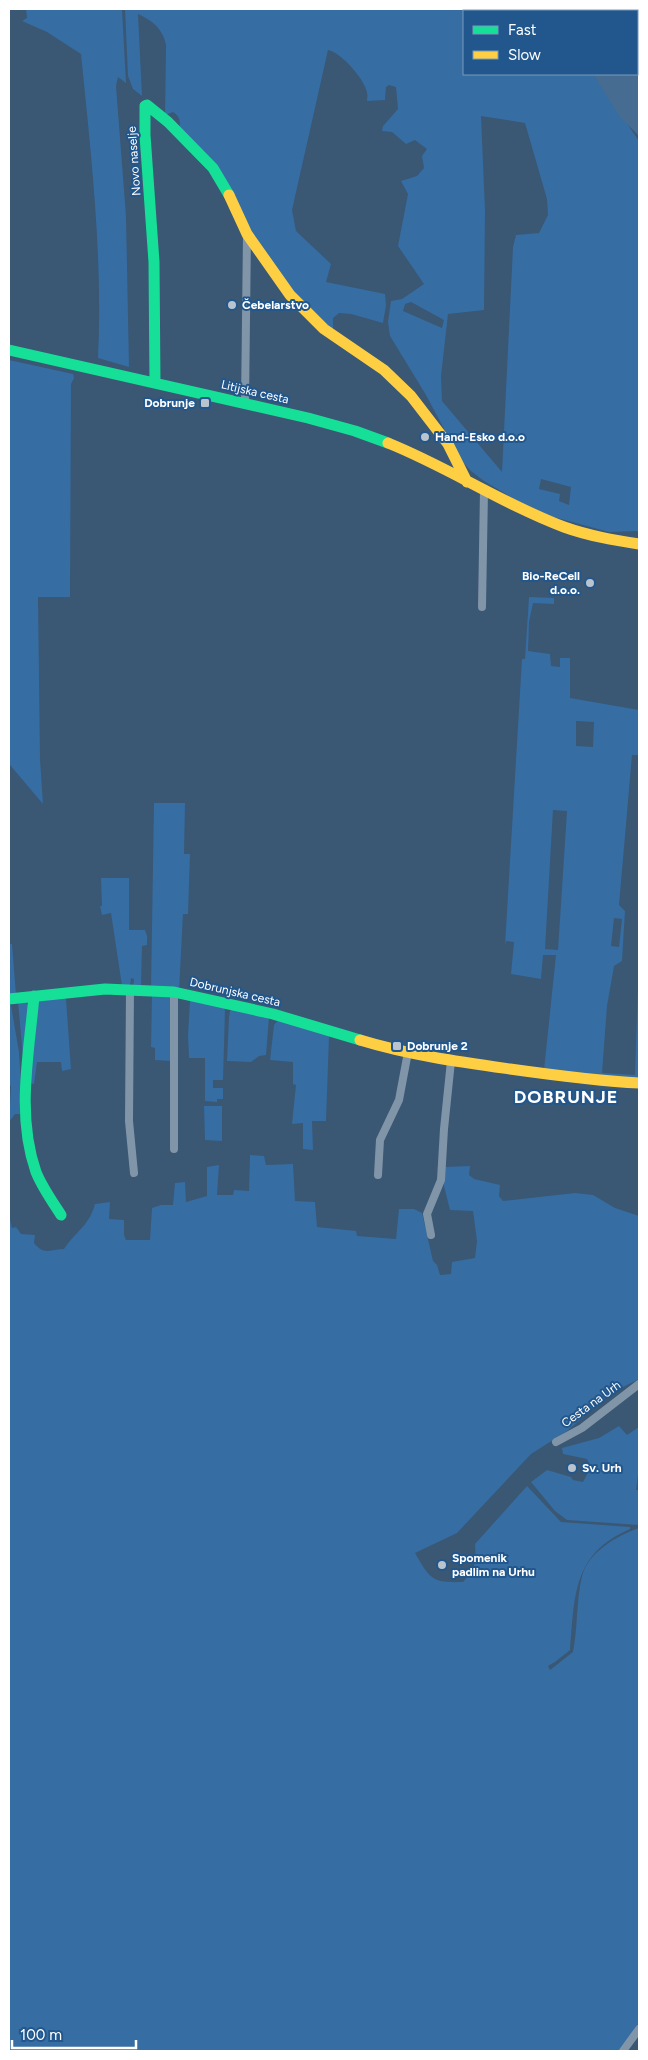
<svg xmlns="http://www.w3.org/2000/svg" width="648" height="2060" font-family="Figtree,sans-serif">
	<rect width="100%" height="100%" fill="#3a5774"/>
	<!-- green -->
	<path fill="#366da3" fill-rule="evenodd" d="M26,9H122L126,83L118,77L116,86L126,216L129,367L98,358C103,257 91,154 81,54L47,32L22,21L27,18Z
		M125,9H565L566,11H464V74H593L639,141V532L636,531L609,532L550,516L516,500L484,481L471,471L460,459L426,395L390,336L388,322L391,301L402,299L424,284L398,246L408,194L401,181L417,176L424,168L422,156L427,149L415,140L406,144L392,132L382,131L383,126L398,109L396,87L389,85L386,87L385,100L367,101C367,98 368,96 367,93C366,81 341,52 328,50L292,210L296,231L331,264L326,282L385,294L386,305L383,323L351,314L339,313L333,318V328L330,331L298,303L261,253L236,204L179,133C180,123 182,118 173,112L165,115L166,45C163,29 152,20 138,14L142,96L133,89L128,76ZM481,116L525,123L547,199L548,215L539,233L516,235L513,247L502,472L442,401L441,376L448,314L484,310L485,210ZM411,302L444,320L442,328L403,311L405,304ZM541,479L571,487L569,505L559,501L560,494L539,489Z
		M9,360L73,374L74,378L71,384L70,597H38L40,759L43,804L10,765V371L9,370Z
		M529,597L554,598V604L533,603L529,622L528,651L550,654L551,666L560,667V658H570V698L639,710V755H632L619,905L625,911L622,961L614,966L607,1006L602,1073L635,1075L639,956V1080L601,1078L544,1070L556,955H543L541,979L511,974L514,942L506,941L505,945L522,659H525ZM576,721L594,722L593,747L576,746ZM553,810L567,811L558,950L545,949ZM614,918L622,919L619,947L611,946Z
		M154,803H185L184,854H190L188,914H183L179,991L151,988Z
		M101,878H129V930H145L147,936V945L142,946L141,987H133L134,979L131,978L130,986H122L111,913L102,915L100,906H102Z
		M9,944H12L16,995L9,996Z
		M152,995L170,996L172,999V1061L155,1060V1048L151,1047Z
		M62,997L66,999L71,1069L62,1071L61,1062H37L34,1084L29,1083L38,1001Z
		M190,1000L222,1005L225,1010L223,1080H213V1088H223V1099H217V1102L205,1101V1058H189L188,1035Z
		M18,1002H25L30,1006L24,1068Z
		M9,1005H11L19,1052L23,1114H15L9,1122L11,1086L9,1085Z
		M234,1008L269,1017L266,1055L259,1056L251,1062L227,1061L229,1017L230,1011Z
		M278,1020L329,1036L326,1121H312L313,1150L303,1149V1123L292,1124L296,1085L293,1084V1062L270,1060L274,1025Z
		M204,1106H222V1141L205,1140Z
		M250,1155L264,1156L266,1165L293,1164L295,1201L315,1202L317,1227L356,1231L357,1236L396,1239L399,1209H414L422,1213L433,1261L437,1265L440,1275L451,1274L452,1262L475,1258L477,1241L473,1211L450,1210L444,1186V1167L470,1166L469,1175L474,1179L500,1185L499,1196L503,1201L575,1193L593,1195L615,1208L639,1216V1379L611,1393L567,1431L531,1454L457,1533L415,1553C430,1579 432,1583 463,1582C476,1569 476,1562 475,1544L527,1486L561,1522L630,1527V1529C572,1554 575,1596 570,1650L555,1662L548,1666L550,1670L573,1652C578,1627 576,1601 582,1576C589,1551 617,1536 639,1528V2025L621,2051H9V1220H10L12,1228L16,1227L21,1234L35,1235L34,1243C44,1256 51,1249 64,1249C76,1231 89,1226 95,1204L110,1202L109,1219L124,1220V1235L126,1240H150L152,1208L161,1205H173L175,1183L185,1182L186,1202L207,1196V1167L219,1165L217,1195H233L234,1190L249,1191Z
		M619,1426L627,1435L639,1427V1468L636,1490H639V1525L567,1520L555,1511L531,1482L547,1470L571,1477L573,1480L583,1482L591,1467L587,1459L563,1454L562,1448L599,1438Z"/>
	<!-- water -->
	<path fill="#476c91" d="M566,9H633V11H567Z
		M637,20L639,27V136L620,117L593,74H637Z"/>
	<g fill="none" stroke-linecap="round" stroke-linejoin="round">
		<!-- street -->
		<path stroke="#8195a9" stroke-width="8" d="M245,404L247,234
			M482,607L484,491
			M130,989L129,1121L134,1173
			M174,1149V992
			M378,1175L380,1140L399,1100L408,1052
			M431,1235L427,1214L441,1180L444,1129L451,1061
			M556,1442L582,1428L639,1384
			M623,2051L639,2029"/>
		<!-- fast -->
		<path stroke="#16e098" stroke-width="11" d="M9,350L308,418L355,431L388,443
			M155,383L154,262L145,135V106L147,105L168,122L213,168L229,195
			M34,996C29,1054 16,1115 36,1172C42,1187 52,1201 61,1215
			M9,999L105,989L174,992L273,1014L360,1040"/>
		<!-- slow -->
		<path stroke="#ffcf43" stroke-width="11" d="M229,195L247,234L290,295L324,329L384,370L411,396L448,444L467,482
			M388,443C448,467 503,504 564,527C589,536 614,540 639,544
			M360,1040C409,1055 460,1062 510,1069C553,1075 596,1081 639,1083"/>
	</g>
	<!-- markers -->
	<g fill="#bac4ce" stroke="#21578d" stroke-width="2">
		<circle cx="232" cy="305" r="5"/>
		<rect x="200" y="398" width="10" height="10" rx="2.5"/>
		<circle cx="425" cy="437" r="5"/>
		<circle cx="590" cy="583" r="5"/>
		<rect x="392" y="1041" width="10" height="10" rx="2.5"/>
		<circle cx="572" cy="1468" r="5"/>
		<circle cx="442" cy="1565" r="5"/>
	</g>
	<g text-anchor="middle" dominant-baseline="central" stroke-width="4" stroke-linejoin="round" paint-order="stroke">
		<!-- street labels -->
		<g font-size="12" fill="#fff" stroke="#21578d">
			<text transform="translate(134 161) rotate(-94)">Novo naselje</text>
			<text transform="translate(255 392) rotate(13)">Litijska cesta</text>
			<text transform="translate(235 992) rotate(13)">Dobrunjska cesta</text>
			<text transform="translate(591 1404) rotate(-36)">Cesta na Urh</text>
		</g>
		<!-- poi labels -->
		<g font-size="12" font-weight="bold" fill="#fff" stroke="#21578d" text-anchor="start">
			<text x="242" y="305">Čebelarstvo</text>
			<text x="195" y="403" text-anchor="end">Dobrunje</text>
			<text x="435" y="437">Hand-Esko d.o.o</text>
			<text x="580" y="576" text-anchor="end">Bio-ReCell<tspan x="580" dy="14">d.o.o.</tspan></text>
			<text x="407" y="1046">Dobrunje 2</text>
			<text x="582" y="1468">Sv. Urh</text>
			<text x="452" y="1558">Spomenik<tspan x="452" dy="14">padlim na Urhu</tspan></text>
		</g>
		<!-- district labels -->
		<g font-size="18" font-weight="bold" letter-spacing="1" fill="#fff" stroke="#21578d">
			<text x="566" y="1097">DOBRUNJE</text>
		</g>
	</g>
	<!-- border -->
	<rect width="648" height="2060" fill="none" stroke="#ffffff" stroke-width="20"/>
	<!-- legend -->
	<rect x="463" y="10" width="175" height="65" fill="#21578d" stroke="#7a9abb"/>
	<rect x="473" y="26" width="25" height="8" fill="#16e098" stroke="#7a9abb"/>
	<text x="508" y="35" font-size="15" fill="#ffffff">Fast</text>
	<rect x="473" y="51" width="25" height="8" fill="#ffcf43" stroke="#7a9abb"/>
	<text x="508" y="60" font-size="15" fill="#ffffff">Slow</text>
	<!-- scale -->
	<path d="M12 2040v8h124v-8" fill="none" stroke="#ffffff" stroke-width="2.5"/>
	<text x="20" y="2040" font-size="15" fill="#ffffff" stroke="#21578d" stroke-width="4" paint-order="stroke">100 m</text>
</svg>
